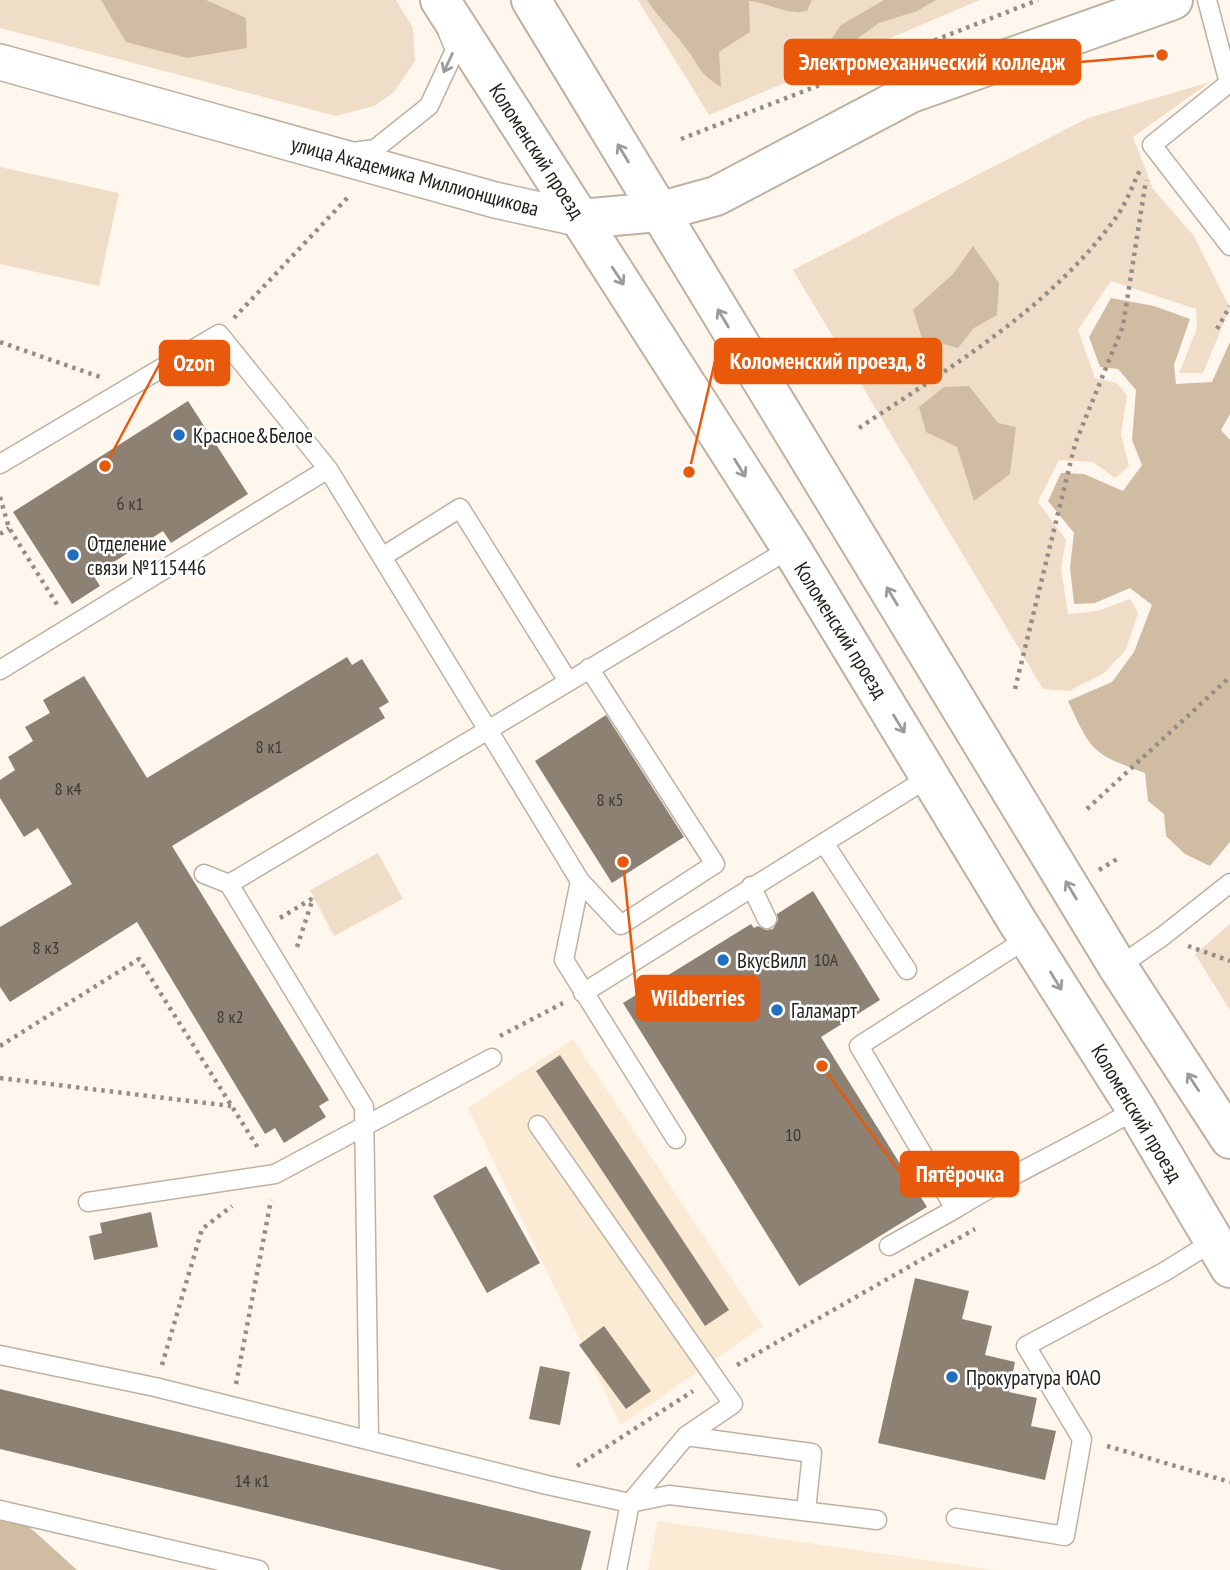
<svg xmlns="http://www.w3.org/2000/svg" width="1230" height="1570" font-family="'PT Sans Narrow',sans-serif">
	<rect width="100%" height="100%" fill="#fff7ee"/>
	<!-- built -->
	<path fill="#fbead4" d="M573,1039L763,1326L621,1425L468,1108Z
		M658,1521L994,1570H648Z"/>
	<!-- green -->
	<path fill="#f0ddc7" d="M0,0H396L413,28L415,61L393,93L374,106L336,116L0,28Z
		M638,0H980L709,115Z
		M1210,82L1133,137L1153,189L1194,236L1230,308L1203,373H1179L1197,328L1196,309L1111,281L1078,330L1095,378L1117,383L1127,395L1121,435L1129,466L1115,478L1093,462L1059,460L1038,502L1066,540L1061,568L1068,614L1097,611L1130,599L1138,613L1126,650L1103,674L1069,691L1043,689L793,270L1088,118Z
		M0,167L119,193L99,286L0,264Z
		M378,853L403,899L334,936L310,890Z
		M1230,924V1010L1195,954Z"/>
	<!-- forest -->
	<path fill="#d0bca3" d="M101,0H206L246,18L247,48L187,58L126,42Z
		M647,0H812L807,11C788,16 769,3 749,1L750,32L719,52L721,87C697,72 701,67 685,47C673,30 658,18 647,0Z
		M884,0H936L917,11L879,23L853,42L823,51L841,25Z
		M973,246L999,283L997,315L974,328L958,348L922,338L913,310L953,274Z
		M1111,298L1154,306L1190,319L1174,365L1176,384L1212,382L1230,342V414L1221,430L1230,440V842L1210,866L1185,854L1166,836L1164,814L1148,801L1145,773C1092,753 1092,753 1068,701L1112,682L1134,652L1152,605L1130,588L1095,603L1074,604L1070,567L1074,533L1048,501L1061,473L1084,474L1123,491L1142,465L1132,440L1136,390L1118,369L1100,367L1089,337Z
		M969,386L998,423L1016,427L1010,474L974,501L957,447L926,432L919,407L944,387Z
		M0,1507L24,1522L77,1570H0Z"/>
	<!-- building -->
	<path fill="#8c8173" d="M188,401L248,494L171,543L163,531L93,575L100,586L72,604L13,512Z
		M347,657L352,665L362,659L389,702L379,708L385,718L172,846L329,1100L319,1106L326,1117L284,1143L275,1128L265,1134L137,922L10,1002L0,987V927L72,884L38,828L24,837L0,798V780L15,770L8,757L33,741L25,727L50,713L43,700L84,676L147,778Z
		M606,715L684,837L612,883L535,761Z
		M813,891L880,1000L821,1037L927,1207L799,1286L623,1003L751,924L754,928L758,926L766,930L773,929L778,920L777,914Z
		M560,1055L729,1310L705,1326L536,1071Z
		M486,1166L540,1263L487,1293L433,1196Z
		M151,1212L158,1247L94,1260L89,1236L102,1233L100,1223Z
		M915,1278L969,1291L962,1319L992,1326L985,1355L1015,1362L1009,1392L1037,1398L1031,1426L1056,1431L1045,1480L878,1443Z
		M604,1326L651,1391L626,1409L579,1345Z
		M540,1366L570,1372L560,1425L529,1419Z
		M0,1389L591,1531L581,1570H501L0,1449Z"/>
	<g fill="none" stroke-linecap="round" stroke-linejoin="round">
		<!-- lane casing -->
		<g stroke="#bdb1a2" stroke-width="21">
			<path id="lane" d="M1207,0L1229,83L1152,145L1230,246
				M353,152L375,149L429,106L455,50L448,33
				M0,464L219,334L328,469L488,730L791,548
				M382,557L460,508L568,681
				M0,670L328,469
				M824,843L907,970
				M204,874L229,884
				M580,881L564,960L676,1139
				M751,886L767,919
				M1028,938L859,1046L955,1209C1014,1172 1077,1145 1136,1109
				M1118,967L1163,936L1230,883
				M583,993L931,776
				M538,1125L733,1404L686,1436L630,1503L617,1570
				M88,1202L275,1174L492,1058
				M889,1246L955,1209
				M0,1355L155,1387L547,1485L630,1503L669,1495L877,1520
				M686,1436L812,1453L806,1511
				M369,1439L364,1107L229,884L488,730L580,881L621,925L715,864L589,668
				M0,1510L259,1570
				M956,1518L1065,1536L1082,1439L1026,1346L1164,1272L1214,1241"/>
		</g>
		<!-- street casing -->
		<g stroke="#bdb1a2" stroke-width="38">
			<path id="street" d="M0,62L495,200L581,219"/>
		</g>
		<!-- secondary casing -->
		<g stroke="#bdb1a2" stroke-width="42">
			<path id="secondary" d="M440,0L791,548L1017,921L1136,1109L1230,1268
				M531,0L1118,967L1230,1139
				M581,219L658,212L716,196L911,93L1173,0"/>
		</g>
		<!-- path -->
		<path stroke="#948e86" stroke-width="4.5" stroke-dasharray="3.5 5" stroke-linecap="butt" d="M681,139L1038,0
			M234,318L350,195
			M1217,329L1230,306
			M0,342L100,377
			M859,428C952,366 1051,308 1117,216C1127,202 1133,184 1141,168
			M0,497L9,528L58,606
			M0,534L9,528
			M1015,689L1075,444L1123,326L1146,180
			M1087,809L1230,677
			M1099,870L1117,859
			M280,918L313,898
			M1188,946L1230,961
			M297,947L313,898
			M500,1036L563,1003
			M0,1046L139,959L260,1151
			M0,1078L231,1106
			M162,1365L202,1229L232,1206
			M737,1365L975,1229
			M236,1384L271,1200
			M1107,1446L1230,1482
			M577,1466L693,1391"/>
		<!-- lane -->
		<use href="#lane" stroke="#fff" stroke-width="18"/>
		<!-- street -->
		<use href="#street" stroke="#fff" stroke-width="35"/>
		<!-- secondary -->
		<use href="#secondary" stroke="#fff" stroke-width="38"/>
	</g>
	<!-- one-way arrows -->
	<defs><path id="oneway-shaft" d="M-6 0H5M1.5-3L5.5 0L1.5 3" fill="none" stroke-width="1.6" stroke-linecap="round" stroke-linejoin="round" transform="scale(1.75)"/></defs>
	<g stroke="#9d9b98">
		<use href="#oneway-shaft" transform="translate(448 63) rotate(115)"/>
		<use href="#oneway-shaft" transform="translate(623 153) rotate(-121)"/>
		<use href="#oneway-shaft" transform="translate(618 276) rotate(57)"/>
		<use href="#oneway-shaft" transform="translate(723 318) rotate(-121)"/>
		<use href="#oneway-shaft" transform="translate(740 468) rotate(58)"/>
		<use href="#oneway-shaft" transform="translate(892 596) rotate(-121)"/>
		<use href="#oneway-shaft" transform="translate(899 724) rotate(58)"/>
		<use href="#oneway-shaft" transform="translate(1071 890) rotate(-121)"/>
		<use href="#oneway-shaft" transform="translate(1056 981) rotate(58)"/>
		<use href="#oneway-shaft" transform="translate(1193 1082) rotate(-123)"/>
	</g>
	<!-- markers -->
	<g fill="#236fbf" stroke="#fff" stroke-width="2.5">
		<circle cx="179" cy="435" r="7"/>
		<circle cx="73" cy="555" r="7"/>
		<circle cx="723" cy="960" r="7"/>
		<circle cx="777" cy="1010" r="7"/>
		<circle cx="952" cy="1377" r="7"/>
	</g>
	<g text-anchor="middle" dominant-baseline="central" stroke-width="5" stroke-linejoin="round" paint-order="stroke">
		<!-- number labels -->
		<g font-size="18" fill="#3f3931">
			<text x="130" y="503">6 к1</text>
			<text x="269" y="746">8 к1</text>
			<text x="68" y="788">8 к4</text>
			<text x="610" y="799">8 к5</text>
			<text x="46" y="947">8 к3</text>
			<text x="826" y="959">10А</text>
			<text x="230" y="1016">8 к2</text>
			<text x="793" y="1134">10</text>
			<text x="252" y="1480">14 к1</text>
		</g>
		<!-- street labels -->
		<g font-size="21" fill="#25211b" stroke="#fff">
			<text transform="translate(537 151) rotate(57)">Коломенский проезд</text>
			<text transform="translate(415 176) rotate(15)">улица Академика Миллионщикова</text>
			<text transform="translate(841 630) rotate(58)">Коломенский проезд</text>
			<text transform="translate(1137 1113) rotate(59)">Коломенский проезд</text>
		</g>
		<!-- poi labels -->
		<g font-size="21" fill="#25211b" stroke="#fff" text-anchor="start">
			<text x="193" y="435">Красное&amp;Белое</text>
			<text x="87" y="543">Отделение<tspan x="87" dy="24">связи №115446</tspan></text>
			<text x="737" y="960">ВкусВилл</text>
			<text x="791" y="1010">Галамарт</text>
			<text x="966" y="1377">Прокуратура ЮАО</text>
		</g>
	</g>
	<!-- callouts -->
	<path fill="none" stroke="#e8590c" stroke-width="2.5" d="M1162 55L1080 62M689 472L715 361M105 466L160 363M623 862L637 998M822 1066L901 1174"/>
	<g fill="#e8590c" stroke="#fff" stroke-width="2.5">
		<circle cx="1162" cy="55" r="7"/>
		<circle cx="689" cy="472" r="7"/>
		<circle cx="105" cy="466" r="7"/>
		<circle cx="623" cy="862" r="7"/>
		<circle cx="822" cy="1066" r="7"/>
	</g>
	<g fill="#e8590c" stroke="#e8590c" stroke-width="2.5">
		<rect x="785" y="40" width="295" height="44" rx="7"/>
		<rect x="715" y="339" width="226" height="44" rx="7"/>
		<rect x="160" y="341" width="69" height="44" rx="7"/>
		<rect x="637" y="976" width="122" height="44" rx="7"/>
		<rect x="901" y="1152" width="117" height="44" rx="7"/>
	</g>
	<g font-size="23" text-anchor="middle" font-weight="bold" fill="#fff">
		<text x="932" y="70">Электромеханический колледж</text>
		<text x="828" y="369">Коломенский проезд, 8</text>
		<text x="194" y="371">Ozon</text>
		<text x="698" y="1006">Wildberries</text>
		<text x="960" y="1182">Пятёрочка</text>
	</g>
</svg>
